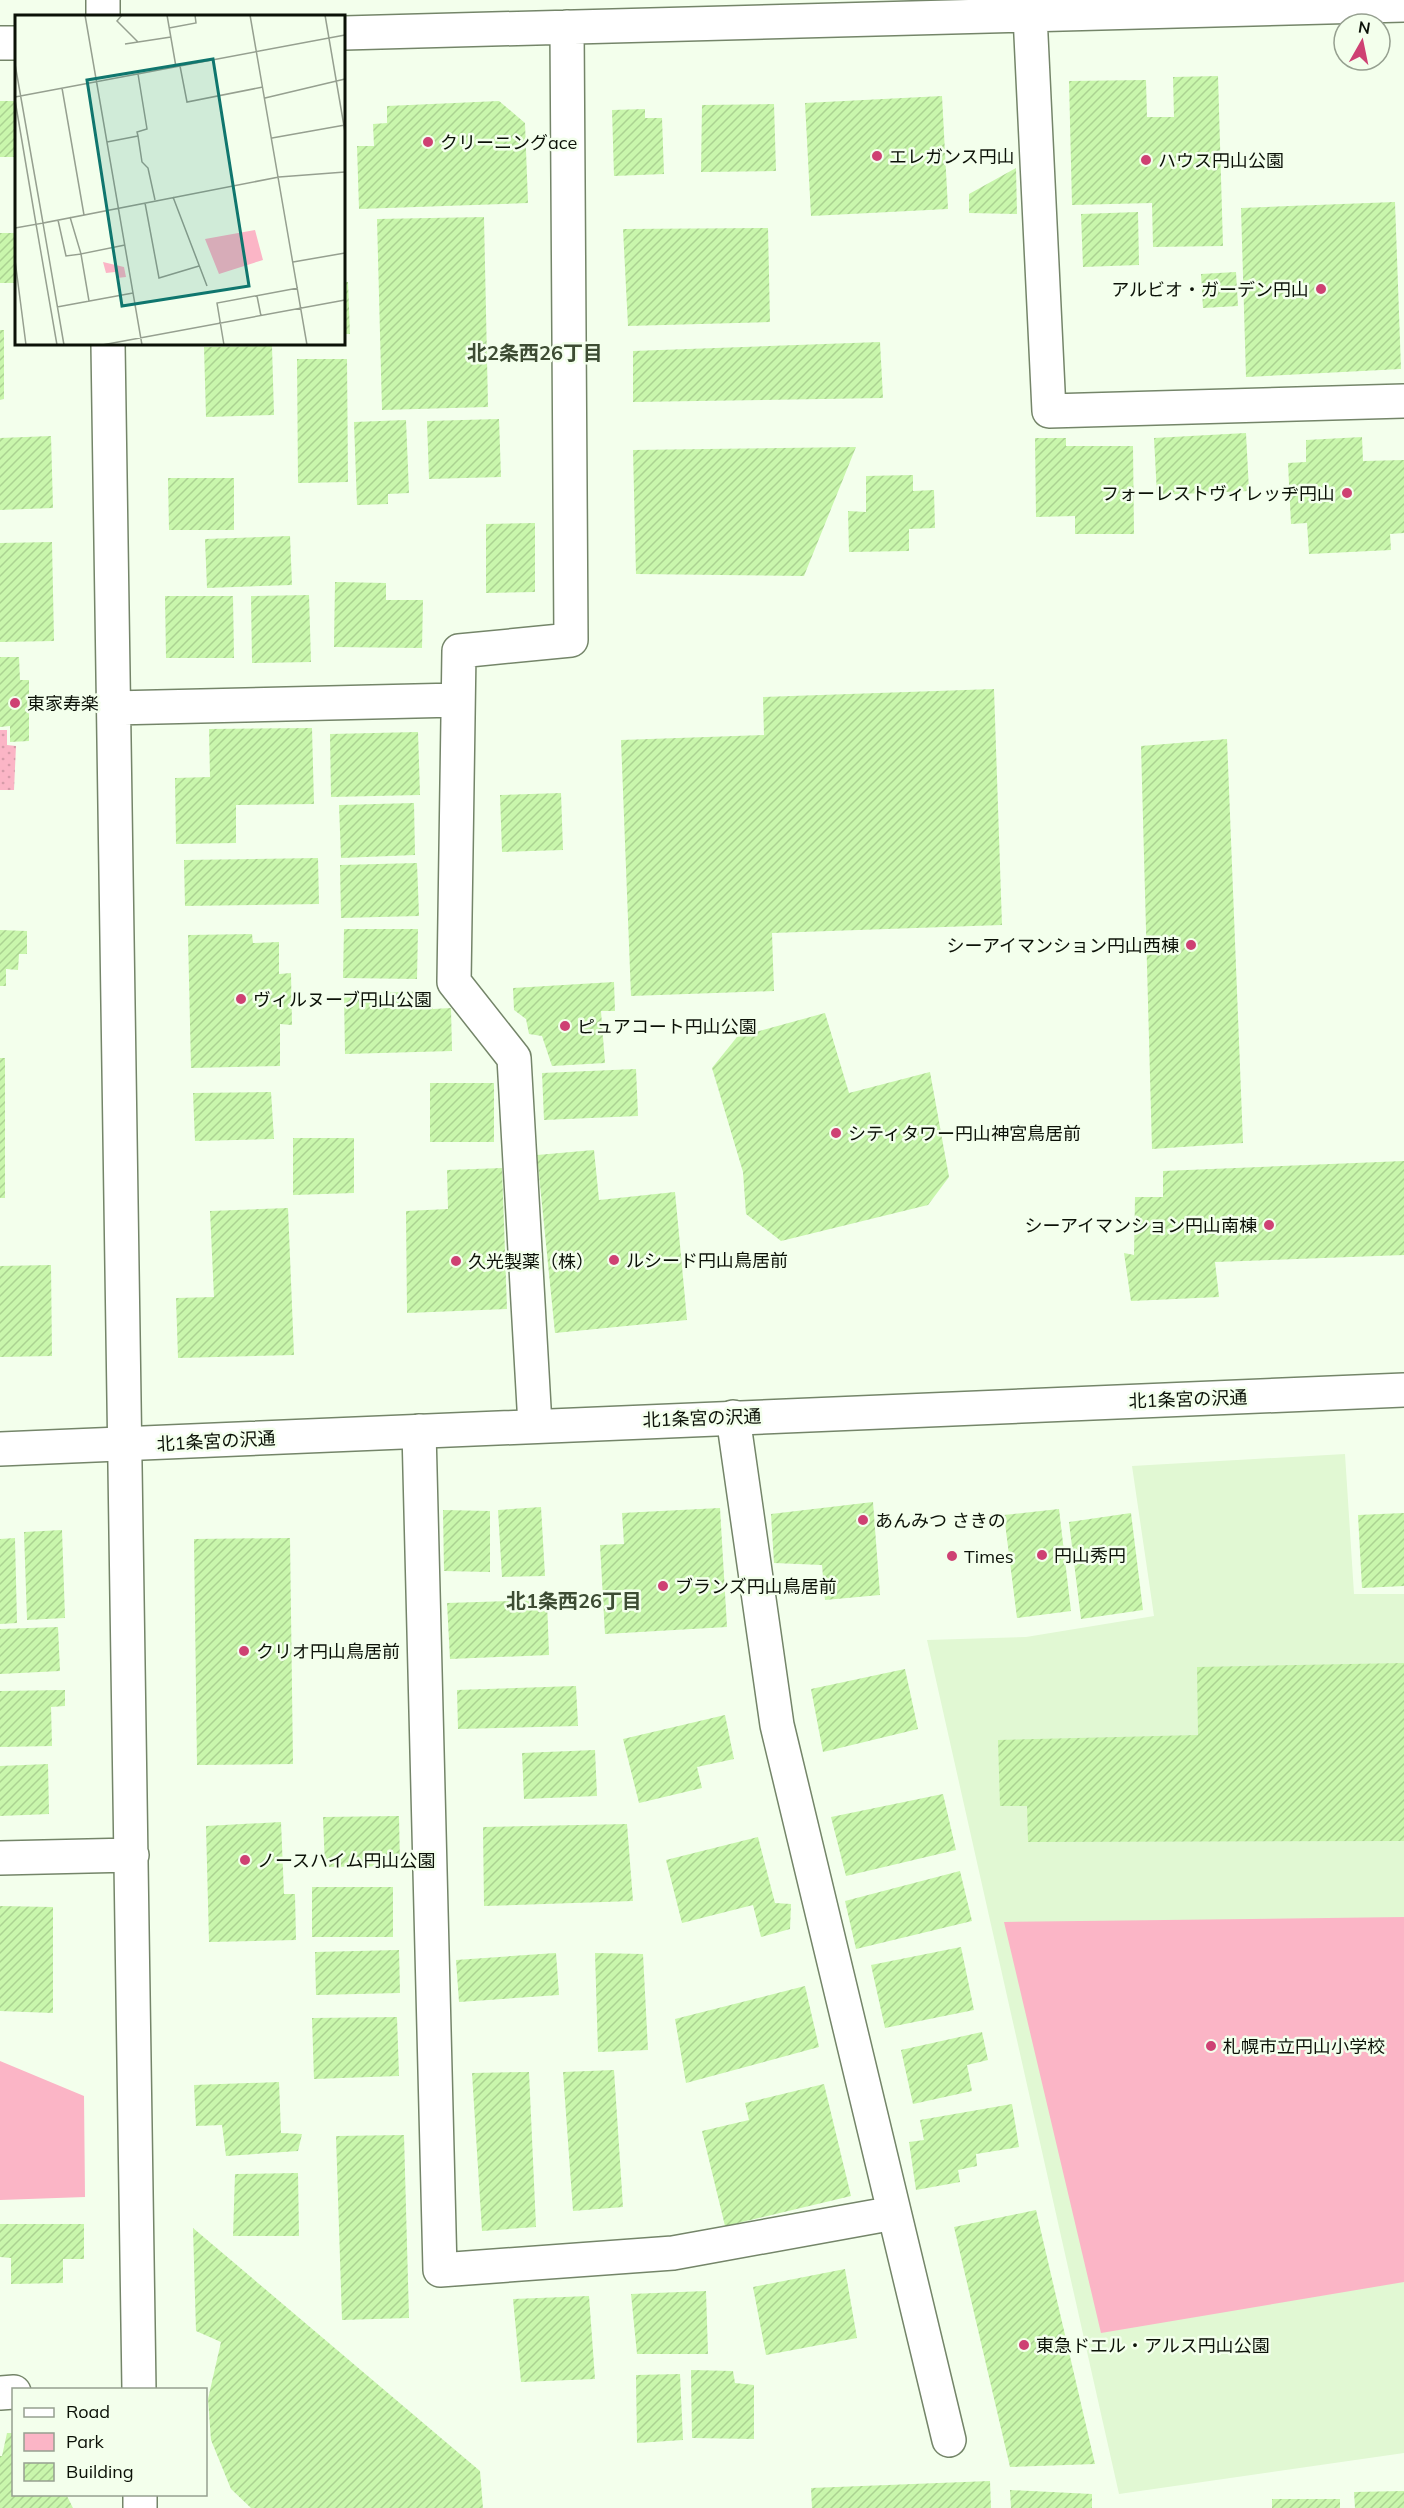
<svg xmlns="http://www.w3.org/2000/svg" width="1404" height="2508" font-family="Mulish,'Noto Sans JP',sans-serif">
	<defs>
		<pattern id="garden-dots" width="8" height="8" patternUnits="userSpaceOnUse" patternTransform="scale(1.5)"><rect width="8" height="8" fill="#fbb5c6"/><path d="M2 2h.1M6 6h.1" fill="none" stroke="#d69ba9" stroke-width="1.8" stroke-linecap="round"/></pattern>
		<pattern id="building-hatch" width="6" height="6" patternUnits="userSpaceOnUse" patternTransform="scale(1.5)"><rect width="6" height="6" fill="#c9f6ac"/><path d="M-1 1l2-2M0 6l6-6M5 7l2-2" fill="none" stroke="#abd292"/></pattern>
	</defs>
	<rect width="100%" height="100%" fill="#f3ffec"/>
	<!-- built -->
	<path fill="#e1f8d3" d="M1345,1454L1354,1594H1404V2453L1119,2494L927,1640L1026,1637L1154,1616L1132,1466Z"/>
	<!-- park -->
	<path fill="#fbb5c6" d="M1404,1917V2282L1101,2333L1004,1922Z
		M0,2061L84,2096L85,2197L0,2200Z"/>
	<!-- garden -->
	<path fill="url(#garden-dots)" d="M0,730H7V745L16,746L14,790H0Z"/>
	<!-- building -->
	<path fill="url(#building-hatch)" d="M1218,76L1223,246L1153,247L1152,203L1072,205L1069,81L1146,80L1147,117H1174L1173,77Z
		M942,96L948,209L811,216L805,103Z
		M0,101H16V157H0Z
		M499,101L525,123L528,203L359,209L357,146H374L373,124L387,123V106Z
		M774,104L776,171L701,172L702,105Z
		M645,109V118H662L664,174L614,176L612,110Z
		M1016,168L1017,214L969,213V194Z
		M1395,202L1401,369L1246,377L1241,208Z
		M1138,212L1139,265L1083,267L1081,214Z
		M484,217L488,407L382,410L377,219Z
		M768,228L770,322L628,326L623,229Z
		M0,233H16V283H0Z
		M1236,272L1238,306L1203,308L1201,274Z
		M344,282H348L350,334H344Z
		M0,330H4V399L0,400Z
		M880,342L883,398L633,402V351Z
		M272,346L274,415L206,417L204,347Z
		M297,359H347L348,482L298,483Z
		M499,419L501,477L429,479L427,421Z
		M406,420L409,493L388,494V504L357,505L354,422Z
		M1246,433L1249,491L1157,495L1154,438Z
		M51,436L53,508L0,510V438Z
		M1362,437L1363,461L1404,460V533L1390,534L1391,550L1309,554L1307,523L1291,524L1288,463L1306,462V440Z
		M1035,438H1066V446H1133L1134,534H1075V516L1036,517Z
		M856,447L804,576L636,574L633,450Z
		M913,475V491L934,490L935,528L909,529V551L849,552L848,511L866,512V476Z
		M168,478H234V530H169Z
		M535,523V592L486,593V524Z
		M290,536L292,585L207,588L205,539Z
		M52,542L54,641L0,642V543Z
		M335,582L386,583V600H423L422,648L334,647Z
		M309,595L311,662L252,663L251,596Z
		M165,596H233L234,658H166Z
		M0,657H19L20,680H29V741L10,742V726L0,727Z
		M994,689L1002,925L772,933L774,991L631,996L621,740L764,735L763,697Z
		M312,728L314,804L236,805V843L176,844L175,778L210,777L209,729Z
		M418,732L420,795L331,797L330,734Z
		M1227,739L1243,1143L1152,1149L1141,746Z
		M561,793L563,850L502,852L500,795Z
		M414,803L415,855L341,858L339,805Z
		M318,858L319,904L185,906L184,860Z
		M417,863L419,916L341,918L340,865Z
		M344,929H418L417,979L343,978Z
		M0,930L27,931V954H19L18,970L6,969V986H0Z
		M252,934L253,943L279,942V974L291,973L292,1025L280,1024V1066L191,1068L188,935Z
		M614,982L615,1011H601L605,1063L552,1066L542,1036L529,1034L526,1019L514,1010L513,988Z
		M433,991V1009L451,1008L452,1051L345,1054L344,994Z
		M825,1013L849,1093L930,1072L949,1177L928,1205L781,1241L746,1214L743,1172L712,1068L737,1037Z
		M0,1058H5V1198H0Z
		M636,1069L638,1116L544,1120L542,1073Z
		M430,1083H494V1142H430Z
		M271,1092L274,1139L195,1141L193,1093Z
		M293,1138H354V1193L293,1195Z
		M594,1150L599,1200L675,1192L687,1320L555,1333L537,1155Z
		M1404,1161V1255L1215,1262L1219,1297L1131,1301L1124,1253L1134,1255L1135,1197H1163V1171Z
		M502,1168L507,1309L407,1313L406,1211L448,1209L447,1170Z
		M288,1208L294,1355L178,1358L176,1298L214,1297L210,1211Z
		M51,1265L52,1356L0,1357V1266Z
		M873,1502L880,1595L825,1600L822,1565L774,1563L771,1514Z
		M541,1507L545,1576L502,1577L498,1510Z
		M720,1508L727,1627L605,1634L600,1545L624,1544L622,1513Z
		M1059,1509L1071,1611L1017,1618L1004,1515Z
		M443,1510L490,1511V1572L444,1571Z
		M1131,1513L1143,1610L1081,1619L1069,1522Z
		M1404,1513V1586L1362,1588L1358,1515Z
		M62,1530L65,1618L27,1620L24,1532Z
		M15,1538L17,1623L0,1624V1539Z
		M290,1538L293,1764L197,1765L194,1539Z
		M547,1600L549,1655L450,1659L447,1603Z
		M58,1627L60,1671L0,1674V1629Z
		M1404,1663V1841L1028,1842L1027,1806H1000L998,1740L1198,1735L1197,1667Z
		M905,1669L918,1729L823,1752L811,1689Z
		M576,1686L578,1726L458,1729L457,1690Z
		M65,1690V1706L51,1707L52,1746L0,1747V1691Z
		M725,1715L734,1759L697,1767L702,1788L639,1803L623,1739Z
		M595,1750L597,1796L524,1799L522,1753Z
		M48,1764L49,1814L0,1816V1766Z
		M943,1794L956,1850L846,1876L831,1817Z
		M399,1816L400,1866L325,1867L323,1817Z
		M281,1822L284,1894H295L296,1940L209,1942L206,1826Z
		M627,1824L633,1901L484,1906L483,1827Z
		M758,1837L775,1903L791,1904L790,1929L761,1937L753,1905L682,1923L666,1860Z
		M960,1871L972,1921L856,1949L845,1901Z
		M312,1887H393V1937H312Z
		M0,1906L53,1907V2013L0,2011Z
		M961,1947L974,2010L885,2028L871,1965Z
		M399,1950L400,1993L316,1995L315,1952Z
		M556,1953L559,1995L459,2002L456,1960Z
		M595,1953L643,1954L648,2050L598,2052Z
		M805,1986L819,2047L686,2083L675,2019Z
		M397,2017L399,2076L314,2079L312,2018Z
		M982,2032L988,2060L967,2065L972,2091L913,2104L901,2050Z
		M614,2070L623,2207L573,2211L563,2072Z
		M529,2072L536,2227L482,2231L472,2073Z
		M279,2082L281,2133L302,2134L298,2151L226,2156L222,2125L196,2126L194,2085Z
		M824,2084L851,2196L725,2226L702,2131L749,2120L745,2103Z
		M1012,2104L1019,2147L976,2154L977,2166L958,2170L960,2182L916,2190L909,2142L924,2140L920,2120Z
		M404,2135L409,2318L342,2320L336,2136Z
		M298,2173L299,2236H233L235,2174Z
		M1036,2210L1095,2464L1010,2467L954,2227Z
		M0,2224H84V2259H63V2283L11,2284V2258L0,2257Z
		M193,2228L480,2471L483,2508H251L231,2489L211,2440L208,2399L221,2342L196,2331Z
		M845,2269L857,2338L766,2355L753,2287Z
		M706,2291L708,2354H637L631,2294Z
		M589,2296L595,2379L521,2382L513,2299Z
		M691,2370L733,2371L735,2383L754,2385V2439L692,2438Z
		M680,2374L683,2440L637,2443L636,2375Z
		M7,2433H14V2494H66L73,2508H0V2456H2Z
		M990,2481L991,2508H812L811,2488Z
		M1010,2490L1092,2494V2508H1011Z
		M1404,2491V2508H1355L1354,2492Z
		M1272,2499H1340V2508H1272Z"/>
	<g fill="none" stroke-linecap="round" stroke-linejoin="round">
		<!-- minor casing -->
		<g stroke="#748569" stroke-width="36">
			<path id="minor" d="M103,0V16
				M1030,15L1049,411L1404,401
				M344,33L1404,5
				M0,43H16
				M108,344L139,2390
				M113,708L458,700
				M733,1417L777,1725L949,2440
				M535,1425L514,1058L454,982L459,651L571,640L567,27
				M419,1431L440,2270L673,2253L894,2213
				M0,1858L132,1855
				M0,2393L14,2392
				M140,2494V2508"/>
		</g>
		<!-- tertiary casing -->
		<g stroke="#748569" stroke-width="36">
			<path id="tertiary" d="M0,1449L1404,1390"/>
		</g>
		<!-- minor -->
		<use href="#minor" stroke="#fff" stroke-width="33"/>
		<!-- tertiary -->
		<use href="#tertiary" stroke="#fff" stroke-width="33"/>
	</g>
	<!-- markers -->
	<g fill="#ce4173" stroke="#f3ffec" stroke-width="2">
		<circle cx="428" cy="142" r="6"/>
		<circle cx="877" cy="156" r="6"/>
		<circle cx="1146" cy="160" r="6"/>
		<circle cx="1321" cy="289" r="6"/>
		<circle cx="1347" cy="493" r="6"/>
		<circle cx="15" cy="703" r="6"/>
		<circle cx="1191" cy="945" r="6"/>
		<circle cx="241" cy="999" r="6"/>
		<circle cx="565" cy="1026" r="6"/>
		<circle cx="836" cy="1133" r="6"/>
		<circle cx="1269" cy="1225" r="6"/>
		<circle cx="614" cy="1260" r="6"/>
		<circle cx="456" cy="1261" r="6"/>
		<circle cx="863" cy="1520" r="6"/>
		<circle cx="1042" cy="1555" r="6"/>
		<circle cx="952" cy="1556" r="6"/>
		<circle cx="663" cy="1586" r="6"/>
		<circle cx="244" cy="1651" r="6"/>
		<circle cx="245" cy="1860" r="6"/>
		<circle cx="1211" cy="2046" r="6"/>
		<circle cx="1024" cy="2345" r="6"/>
	</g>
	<g text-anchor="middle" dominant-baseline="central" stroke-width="5" stroke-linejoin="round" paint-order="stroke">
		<!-- poi labels -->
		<g font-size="18" fill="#0b1107" stroke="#f3ffec" text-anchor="start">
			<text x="440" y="142">クリーニングace</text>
			<text x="889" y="156">エレガンス円山</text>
			<text x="1158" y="160">ハウス円山公園</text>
			<text x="1309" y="289" text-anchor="end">アルビオ・ガーデン円山</text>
			<text x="1335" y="493" text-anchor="end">フォーレストヴィレッヂ円山</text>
			<text x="27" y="703">東家寿楽</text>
			<text x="1179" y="945" text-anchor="end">シーアイマンション円山西棟</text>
			<text x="253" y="999">ヴィルヌーブ円山公園</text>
			<text x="577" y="1026">ピュアコート円山公園</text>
			<text x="848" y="1133">シティタワー円山神宮鳥居前</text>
			<text x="1257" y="1225" text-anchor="end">シーアイマンション円山南棟</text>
			<text x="626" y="1260">ルシード円山鳥居前</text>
			<text x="468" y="1261">久光製薬（株）</text>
			<text x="875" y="1520">あんみつ さきの</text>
			<text x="1054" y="1555">円山秀円</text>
			<text x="964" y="1556">Times</text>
			<text x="675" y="1586">ブランズ円山鳥居前</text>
			<text x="256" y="1651">クリオ円山鳥居前</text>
			<text x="257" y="1860">ノースハイム円山公園</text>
			<text x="1223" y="2046">札幌市立円山小学校</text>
			<text x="1036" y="2345">東急ドエル・アルス円山公園</text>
		</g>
		<!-- street labels -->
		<g font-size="18" fill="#0b1107" stroke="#f3ffec">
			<text transform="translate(1188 1399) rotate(-2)">北1条宮の沢通</text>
			<text transform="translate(702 1418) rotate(-2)">北1条宮の沢通</text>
			<text transform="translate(216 1441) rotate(-3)">北1条宮の沢通</text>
		</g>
		<!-- neighbourhood labels -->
		<g font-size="20" font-weight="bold" fill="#3d4c33" stroke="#f3ffec">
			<text x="535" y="352">北2条西26丁目</text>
			<text x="574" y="1600">北1条西26丁目</text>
		</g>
	</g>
	<!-- overview -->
	<g transform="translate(15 15)">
		<rect width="330" height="330" fill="#f3ffec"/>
		<path d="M240,215L248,245L204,259L190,224ZM88,247L109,252L111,262L102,263L100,257L91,258Z" fill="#fbb5c6"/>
		<path fill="none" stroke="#96a090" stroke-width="1.5" d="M70,0L127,330M107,0L102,6L123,27M152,0L161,52M235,0L292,330M310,0L330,117M154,13L181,8L180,0M110,29L156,22M0,49L28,208L264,162M165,51L172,87L248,72M123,59L132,114L122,117L123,121L127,147L133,153L140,185M47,73L69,200M0,82L330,20M250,83L330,64M0,85L21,209M257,123L330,110M92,127L123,121M264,162L330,157M158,182L192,271M130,188L144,263L184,251M55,202L66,239L110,230M43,205L51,241L66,239L74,286M21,209L42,330M0,213L28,208L49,330M0,245L11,330M278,247L330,238M242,281L246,301M42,292L118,278M87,330L330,285M209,330L202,288L283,273"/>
		<path fill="#0f766e" fill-opacity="0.15" stroke="#0f766e" stroke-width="3" d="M198,44L234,271L107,291L72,65Z"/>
		<rect width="330" height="330" fill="none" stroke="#0b1107" stroke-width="3"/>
	</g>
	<!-- legend -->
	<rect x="12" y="2388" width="195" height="108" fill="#f3ffec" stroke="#96a090" stroke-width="1.5"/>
	<rect x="24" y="2408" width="30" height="9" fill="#ffffff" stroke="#96a090" stroke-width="1.5"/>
	<text x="66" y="2418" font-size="18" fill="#0b1107">Road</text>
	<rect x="24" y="2433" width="30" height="18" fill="#fbb5c6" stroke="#96a090" stroke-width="1.5"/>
	<text x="66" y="2448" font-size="18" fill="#0b1107">Park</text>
	<rect x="24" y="2463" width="30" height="18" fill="url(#building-hatch)" stroke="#96a090" stroke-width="1.5"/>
	<text x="66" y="2478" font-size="18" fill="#0b1107">Building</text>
	<!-- north arrow -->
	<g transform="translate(1362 42) rotate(9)"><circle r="28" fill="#f3ffec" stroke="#96a090" stroke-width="1.5"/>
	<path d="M0-4.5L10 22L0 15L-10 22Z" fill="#ce4173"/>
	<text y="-9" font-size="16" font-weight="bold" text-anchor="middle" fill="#0b1107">N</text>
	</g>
</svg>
